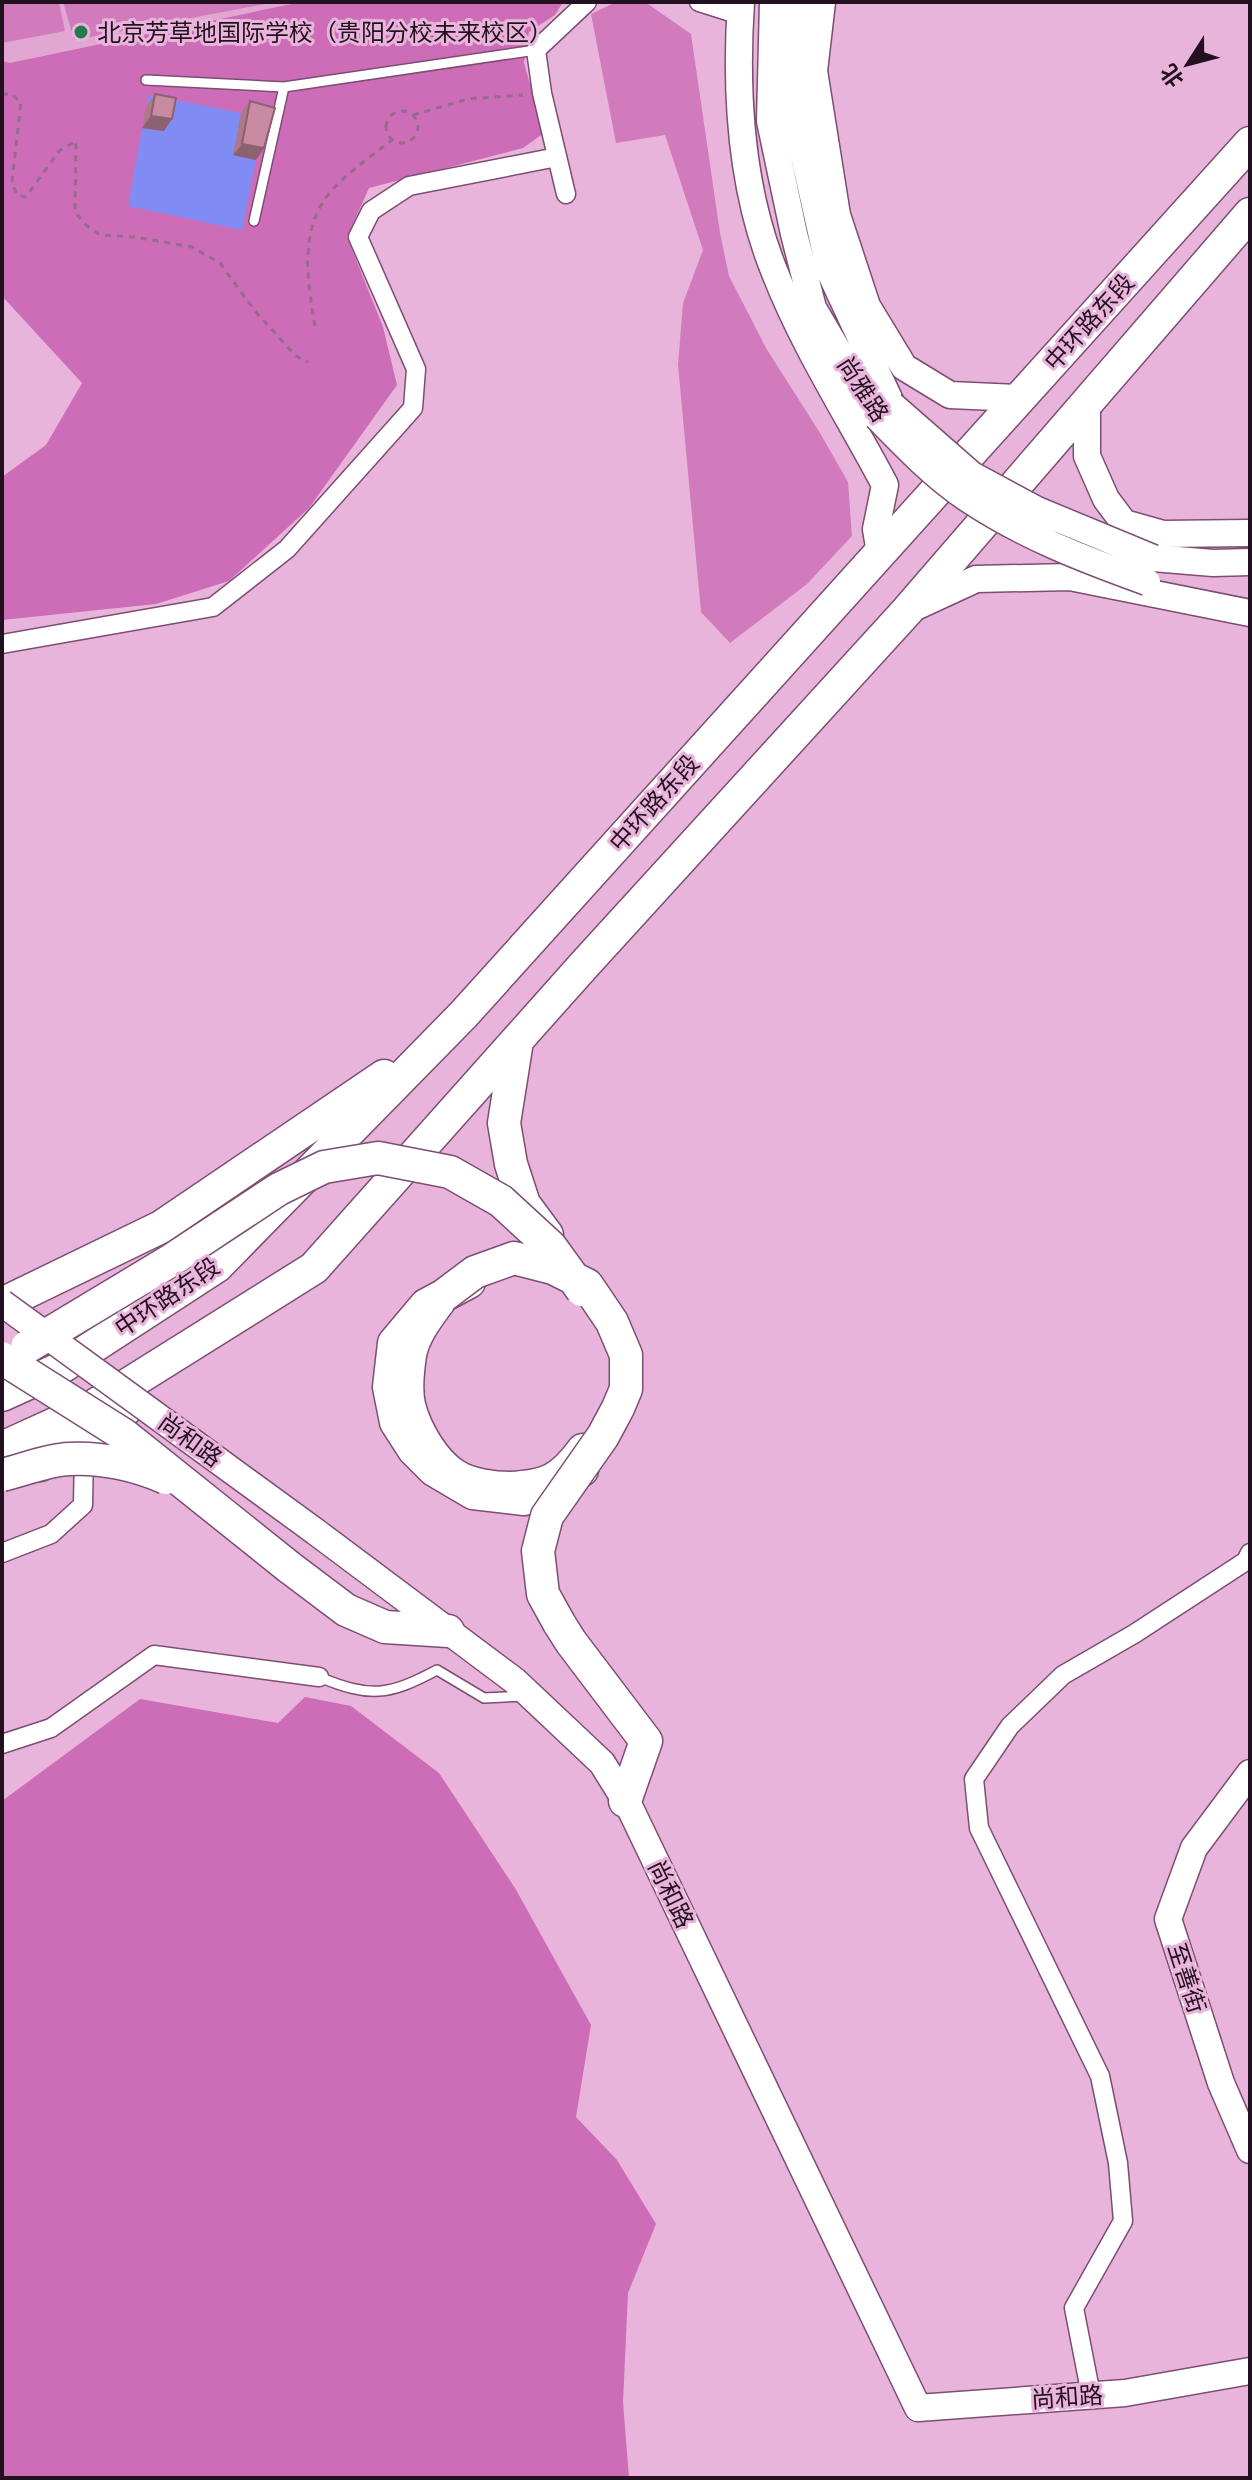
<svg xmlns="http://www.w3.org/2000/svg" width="1252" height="2480" font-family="Jost,'Noto Sans SC',sans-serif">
	<rect width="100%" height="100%" fill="#e9b4db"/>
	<!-- built -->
	<path fill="#e1a6d1" d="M2,2H301L10,64L2,61Z"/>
	<!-- green -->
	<path fill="#d17bbc" d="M2,2H59L65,31L2,43Z
		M63,2H276L74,40Z
		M616,2L648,4L691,34L720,233L729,276L766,348L820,433L848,482L852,536L807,584L730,643L701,612L678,365L683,303L703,250L665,135L616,143L591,14Z"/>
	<!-- forest -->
	<path fill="#cd6cb7" d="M301,2H563L555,15L529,32L524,63L544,133L523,148L369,188L347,237L383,327L397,385L309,508L229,581L156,604L2,620V477L46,445L82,383L2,296V61L10,63Z
		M305,1697L351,1706L439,1773L515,1888L591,2025L576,2117L617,2160L656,2224L628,2293L623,2402L629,2478H2V1801L140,1699L278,1723Z"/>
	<!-- water -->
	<path fill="#808cf4" d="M149,95L241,113L234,155L256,160L242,230L128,206L142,128L164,131L168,110L146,106Z"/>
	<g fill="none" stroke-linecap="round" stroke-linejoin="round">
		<!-- lane casing -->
		<g stroke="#7c4e71" stroke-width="12">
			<path id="lane" d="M146,80L284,87L536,50
				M254,221L284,87
				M319,1677C370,1698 388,1696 437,1670L484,1698L525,1696"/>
		</g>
		<!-- street casing -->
		<g stroke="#7c4e71" stroke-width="21">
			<path id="street" d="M699,2L740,15
				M566,194L542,93L536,50L587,2
				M2,644L213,607L287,549L413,408L416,369L358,237L371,211L409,186L557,157
				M2,1553L51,1534L83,1505L84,1451
				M2,1744L51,1728L154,1655L319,1677
				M1091,2395L1074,2308L1123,2221L1118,2163L1100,2076L979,1828L974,1779L1010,1726L1063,1675L1134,1634L1246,1561L1250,1553"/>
		</g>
		<!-- secondary casing -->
		<g stroke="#7c4e71" stroke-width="29">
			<path id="secondary" d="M741,2C735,91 741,190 775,273C804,347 848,415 885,485L876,529L880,553
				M773,2L770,121L794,234L813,308L877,417
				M798,2L796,120L830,272L892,405
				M822,2L814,71L837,215L867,306L904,367L950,395L1020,398
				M1087,403V456L1106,499L1124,523L1163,534L1250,533
				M1153,558L1213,563L1250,562
				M911,609L976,579L1070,577L1250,613
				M316,1532L515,1681L602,1763L630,1808L918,2408L1125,2393L1250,2371
				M1250,1773L1194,1848L1168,1919L1221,2083L1250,2150"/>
		</g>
		<!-- highway casing -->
		<g stroke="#7c4e71" stroke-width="35">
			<path id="highway" d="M517,1041L504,1123L511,1164L524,1204L547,1235
				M469,1282L426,1305L394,1343L389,1387L396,1422L414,1450L434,1470L473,1493L524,1499L552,1490L582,1470
				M443,1296C430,1314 414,1333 410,1355C408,1369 406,1392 409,1405C415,1430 434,1463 456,1476C471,1485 494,1488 510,1488C547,1486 561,1480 583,1450
				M2,1304L161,1227L384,1076
				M2,1395L57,1370L217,1266L464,1014L1250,143
				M2,1448L92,1407L314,1268L585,964L907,611L1250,214
				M40,1465L125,1410
				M289,1567L346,1610L385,1627L448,1631
				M559,1623L571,1642L646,1741L625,1801"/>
		</g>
		<!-- path -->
		<path stroke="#936d89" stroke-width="3" stroke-dasharray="6 6" stroke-linecap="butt" d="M2,94H11L21,102L12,182L17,195L26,197L59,151L76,141L75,212L86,225L100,235L135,237L192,247L220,263L255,311L296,356L308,362
			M386 127a16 16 0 1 1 32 0a16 16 0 1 1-32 0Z
			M413,115L468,99L523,95
			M315,326C307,280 298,225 334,188C351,170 373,155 392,140"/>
		<!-- lane -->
		<use href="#lane" stroke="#fff" stroke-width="9"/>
		<!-- street -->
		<use href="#street" stroke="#fff" stroke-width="18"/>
		<!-- secondary -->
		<use href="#secondary" stroke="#fff" stroke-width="26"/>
		<!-- highway -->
		<use href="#highway" stroke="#fff" stroke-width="32"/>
		<!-- secondary-bridge casing -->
		<g stroke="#7c4e71" stroke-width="29" stroke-linecap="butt">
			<path id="secondary-bridge" d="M892,405L972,475L1037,510L1153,558
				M877,417C905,446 935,477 968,499C1023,536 1086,560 1147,582
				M2,1303L316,1532"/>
		</g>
		<!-- highway-bridge casing -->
		<g stroke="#7c4e71" stroke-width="35" stroke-linecap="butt">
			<path id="highway-bridge" d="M443,1296L475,1272L514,1258L553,1268L587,1285L612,1322L626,1355V1389L618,1408L603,1436L547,1516L538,1551L543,1594L559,1623
				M27,1347L170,1261L279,1189L324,1167L378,1158L450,1172L501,1201L551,1247L582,1290
				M2,1358L124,1435L289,1567
				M2,1475C23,1470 47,1460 69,1459C101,1457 137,1465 166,1478"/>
		</g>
		<!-- secondary-bridge -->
		<use href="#secondary-bridge" stroke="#fff" stroke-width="26"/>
		<!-- highway-bridge -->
		<use href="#highway-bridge" stroke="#fff" stroke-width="32"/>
	</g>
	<!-- wall -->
	<path fill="#ac788a" d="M155,94L164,131L142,128L146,106Z
		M250,101L256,160L233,155L241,113Z"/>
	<!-- shaded-wall -->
	<path fill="#8c6171" d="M151,116L172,119L164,131L142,128Z
		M242,144L264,148L256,160L233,155Z"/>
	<!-- building -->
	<path fill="#c88ba1" stroke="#8c6171" stroke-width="2" d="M155,94L176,98L172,119L151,116Z
		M250,101L275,108L264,148L242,144Z"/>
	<!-- markers -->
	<circle fill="#247a4e" stroke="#e9b4db" stroke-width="3" cx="81" cy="32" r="8"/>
	<g text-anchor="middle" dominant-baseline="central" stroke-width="6" stroke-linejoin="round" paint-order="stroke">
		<!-- poi labels -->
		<g font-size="24" fill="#24111f" stroke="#e9b4db" text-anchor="start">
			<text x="97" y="32">北京芳草地国际学校（贵阳分校未来校区）</text>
		</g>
		<!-- street labels -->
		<g font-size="24" fill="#24111f" stroke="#e9b4db">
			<text transform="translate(1089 322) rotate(-48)">中环路东段</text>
			<text transform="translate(863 389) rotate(57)">尚雅路</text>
			<text transform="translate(654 803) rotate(-48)">中环路东段</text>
			<text transform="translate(167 1297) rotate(-34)">中环路东段</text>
			<text transform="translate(190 1440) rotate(36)">尚和路</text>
			<text transform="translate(671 1894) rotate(64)">尚和路</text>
			<text transform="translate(1187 1978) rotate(72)">至善街</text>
			<text transform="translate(1067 2397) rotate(-4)">尚和路</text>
		</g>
	</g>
	<!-- border -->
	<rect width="1252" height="2480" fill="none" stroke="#24111f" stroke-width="8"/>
	<!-- north arrow -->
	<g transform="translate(1188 64) rotate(234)" stroke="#e9b4db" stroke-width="6" paint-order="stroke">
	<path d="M0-6L14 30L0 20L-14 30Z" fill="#24111f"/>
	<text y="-12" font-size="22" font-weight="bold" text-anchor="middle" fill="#24111f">北</text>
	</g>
</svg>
